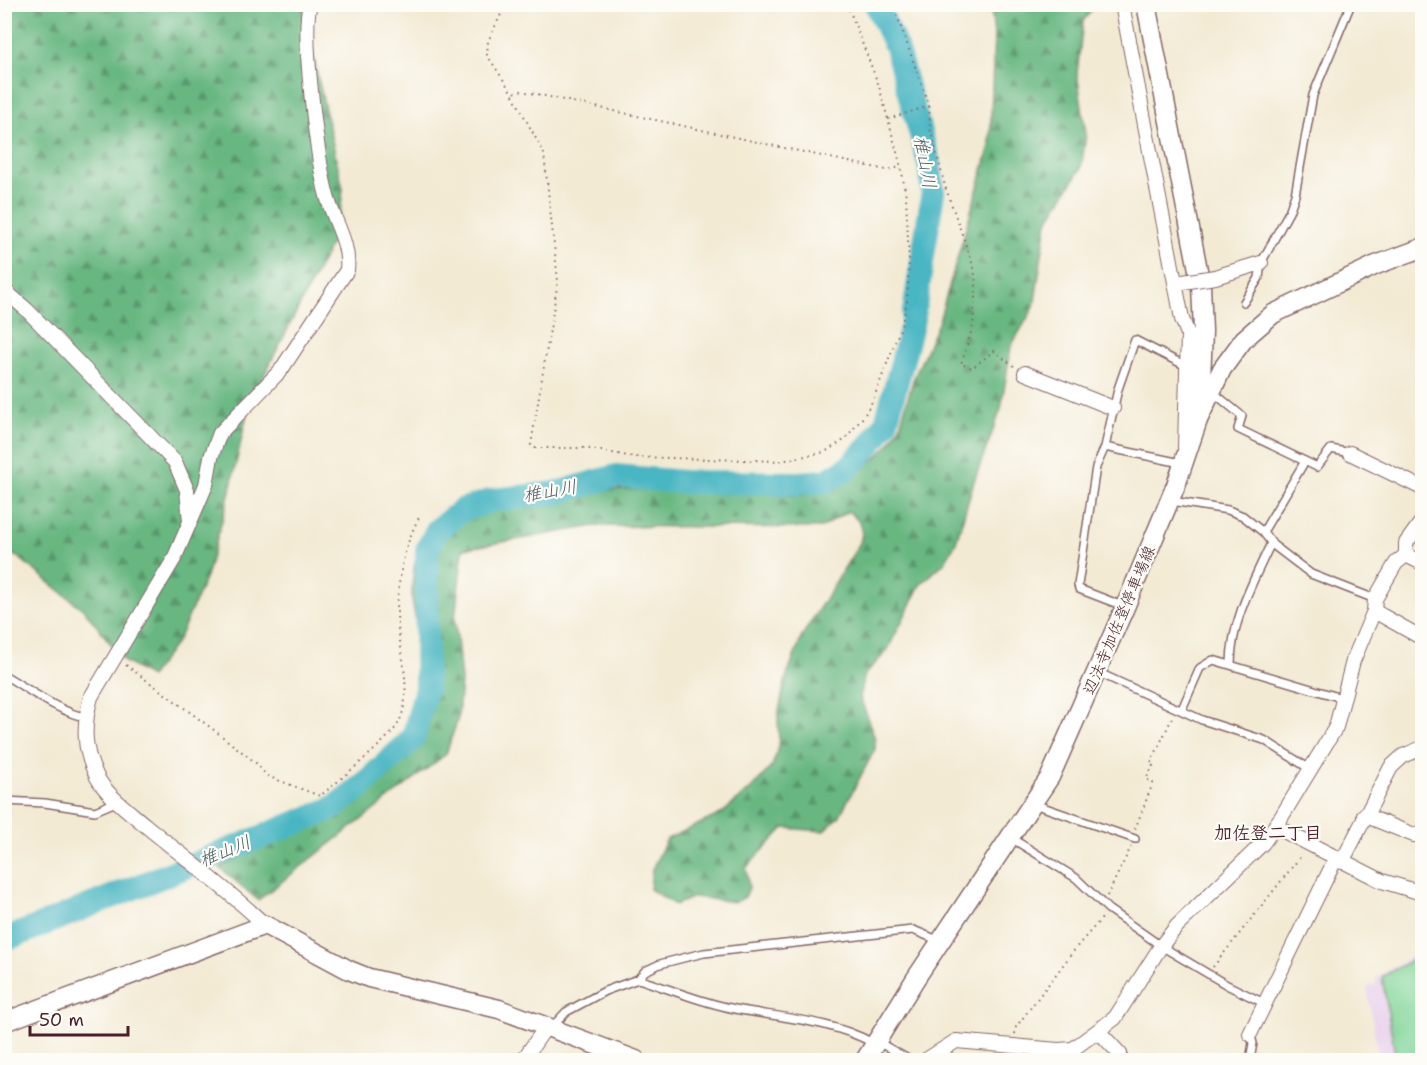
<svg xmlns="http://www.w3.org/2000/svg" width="1427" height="1065" font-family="'Shantell Sans','Klee One',sans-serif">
	<defs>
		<pattern id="forest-firs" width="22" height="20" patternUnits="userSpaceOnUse" patternTransform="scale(1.5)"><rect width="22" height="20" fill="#68b781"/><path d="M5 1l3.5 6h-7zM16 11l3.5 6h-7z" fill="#58946a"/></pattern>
	</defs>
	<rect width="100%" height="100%" fill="#fdfcf7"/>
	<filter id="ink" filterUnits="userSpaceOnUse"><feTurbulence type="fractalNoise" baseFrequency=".0167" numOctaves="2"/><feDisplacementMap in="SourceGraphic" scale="12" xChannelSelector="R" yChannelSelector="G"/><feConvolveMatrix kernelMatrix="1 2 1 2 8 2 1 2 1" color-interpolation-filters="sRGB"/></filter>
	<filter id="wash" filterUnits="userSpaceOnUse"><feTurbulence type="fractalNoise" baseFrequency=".008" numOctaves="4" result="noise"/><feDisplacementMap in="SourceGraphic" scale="24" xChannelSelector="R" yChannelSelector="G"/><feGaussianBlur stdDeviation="1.35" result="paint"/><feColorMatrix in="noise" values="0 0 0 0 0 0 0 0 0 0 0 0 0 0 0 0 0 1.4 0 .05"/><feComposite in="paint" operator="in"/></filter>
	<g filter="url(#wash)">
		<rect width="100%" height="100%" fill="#f3ead4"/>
		<!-- built -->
		<path fill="#e9d2ed" d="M1422,950V1060H1379L1367,987L1376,985L1377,977Z"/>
		<!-- forest -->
		<path fill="url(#forest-firs)" stroke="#596b56" stroke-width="1.5" d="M4,5H304V16L343,189L338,230L249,405L228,499L206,577L178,640L150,677L125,662L85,611L18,557L5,552Z
			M991,5H1096L1083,21L1077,73L1086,135L1081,168L1047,222L1034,307L1011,346L1001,409L974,481L956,542L945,562L920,585L887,651L865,674L860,697L875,739V749L839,817L824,831L784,828L746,868L749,888L745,897L736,902L694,897L675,905L650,889L652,869L667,839L721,814L752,788L772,766L779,747L778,715L786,678L802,636L860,543C865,527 860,521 848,511L821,528L595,526L463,549L455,618L461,680L458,718L446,754L258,900L220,868L387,778L424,740L432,710L412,600C412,583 413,558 422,543C430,529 458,513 472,506L619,489L801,495L823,489L841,481L876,458L890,443L900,426L913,380L939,321L990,146L994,35Z"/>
		<!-- pitch -->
		<path fill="#81d699" stroke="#667a62" stroke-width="1.5" d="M1422,954V1060H1396L1382,977Z"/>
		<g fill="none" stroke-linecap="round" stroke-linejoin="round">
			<!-- river -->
			<path stroke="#48b6c3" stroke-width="24" d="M4,940L333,808L363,785L413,738L426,689L427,550L437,530L462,510L493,500L556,493L616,476L683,482L798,483L826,481L849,467L870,445L886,423L912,325L933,192L929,163L896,47L876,4"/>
		</g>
	</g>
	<g filter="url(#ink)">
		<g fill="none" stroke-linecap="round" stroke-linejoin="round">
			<!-- lane casing -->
			<g stroke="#856666" stroke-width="10">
				<path id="lane" d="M1244,302L1259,278L1261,263L1289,212L1295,195L1313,95L1351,4
					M1214,393L1242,416L1238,429L1317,467L1331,449L1350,453
					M1105,447L1118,389L1135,340L1188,367
					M1172,501L1228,510L1243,516L1263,532L1273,545L1311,574L1375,599
					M1263,532L1305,461
					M1123,606L1079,589L1078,585L1096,467L1105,447L1181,463
					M1231,664C1231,621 1254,580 1271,543
					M1097,672L1202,720L1264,740L1310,769
					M4,675C27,688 61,713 85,717
					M1182,709L1200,668L1213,660L1345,699
					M4,801L45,803L95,811L118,801
					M1034,804L1135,839
					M1011,838L1076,878L1108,909L1161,946L1227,985L1266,1004
					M638,979C670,989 702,1003 735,1009C782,1018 830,1020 873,1043
					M552,1027L566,1012L605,991L638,979L645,971L660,964L683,958L704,953L913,930L940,941
					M1250,1034L1253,1043L1250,1060
					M878,1042L910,1060"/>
			</g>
			<!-- street casing -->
			<g stroke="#856666" stroke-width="16">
				<path id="street" d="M1122,4L1182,319L1188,334L1185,448
					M1215,277L1261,263
					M4,290L27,310L175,462L187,490L190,521
					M1025,373L1113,408
					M1350,453L1422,488
					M1406,555V543L1422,521
					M1374,611L1422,638
					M1364,815L1414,835H1422
					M1276,824L1282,830L1382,881L1422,893
					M1342,862L1391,767L1403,756L1422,748
					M265,925C227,889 185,858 145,825C129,811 107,796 97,777C83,750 83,725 91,697L174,559L206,485L211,457L220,433L281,370L347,270C350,243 334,222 327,196C318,163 301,33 310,4
					M1094,1034L1103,1036L1120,1054L1118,1060
					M1250,1034L1336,858
					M523,1060L546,1027
					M926,1060L956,1041L1058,1050L1073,1049L1115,1018L1161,946L1177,926L1263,843L1282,816L1336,727L1353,661L1374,611L1375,599L1396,563L1406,555L1422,563"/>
			</g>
			<!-- secondary casing -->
			<g stroke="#856666" stroke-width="21">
				<path id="secondary" d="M1146,4L1201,285L1203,331L1200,405
					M4,1022L265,925L349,970L369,978L499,1009L636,1060
					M865,1060L916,978L1050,777L1125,607L1176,485L1198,420L1222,369L1244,339L1273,314L1376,265L1422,248"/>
			</g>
			<!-- path -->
			<path stroke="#856666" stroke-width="2" stroke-dasharray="1.5 4.5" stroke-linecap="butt" d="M506,4L488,41L487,55L512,93
				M847,4L879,86L901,167L906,196L909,261L907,302L901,327L873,400L864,416L844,440L825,452L781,461L634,457L585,448H534L531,445L558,281L544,154L512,93L522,91L886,170L901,167
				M929,106L930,128L945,186L974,268L976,285L973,326L961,364L972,368L994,351L1015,367
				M888,119L929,106L893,4
				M126,665L210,727L255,762L267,776L320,796C336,783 390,739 398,724C415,692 398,648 397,614C397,583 404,543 420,516
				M1135,829L1153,783L1146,779L1153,766L1150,765L1172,718
				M1107,896L1131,847
				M1213,967L1301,856
				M1015,1034L1016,1027L1079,944L1103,917"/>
			<!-- lane -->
			<use href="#lane" stroke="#fff" stroke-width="7"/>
			<!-- street -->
			<use href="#street" stroke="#fff" stroke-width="14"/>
			<!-- secondary -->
			<use href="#secondary" stroke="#fff" stroke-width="18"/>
			<!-- street-bridge casing -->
			<g stroke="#856666" stroke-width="16" stroke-linecap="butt">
				<path id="street-bridge" d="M1183,282L1215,277"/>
			</g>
			<!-- street-bridge -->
			<use href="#street-bridge" stroke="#fff" stroke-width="14"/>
		</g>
	</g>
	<g text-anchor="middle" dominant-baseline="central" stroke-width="4.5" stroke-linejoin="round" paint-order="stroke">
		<!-- street labels -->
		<g font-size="16" fill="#4a1f2b" stroke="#fdfcf7">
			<text transform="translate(1119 620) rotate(-67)">辺法寺加佐登停車場線</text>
		</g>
		<!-- water labels -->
		<g font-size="18" font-style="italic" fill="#495b68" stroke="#fdfcf7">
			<text transform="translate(925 162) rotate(79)">椎山川</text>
			<text transform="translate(550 491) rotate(-10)">椎山川</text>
			<text transform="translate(225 851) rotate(-22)">椎山川</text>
		</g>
		<!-- neighbourhood labels -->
		<g font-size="18" font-weight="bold" fill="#4a1f2b" stroke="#fdfcf7">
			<text x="1268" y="833">加佐登二丁目</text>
		</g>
	</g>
	<!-- margin -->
	<rect width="1427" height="1065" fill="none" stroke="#fdfcf7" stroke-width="24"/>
	<!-- scale -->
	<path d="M30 1026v9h98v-9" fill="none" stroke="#4a1f2b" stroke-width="3"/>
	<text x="39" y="1026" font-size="18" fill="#4a1f2b" stroke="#fdfcf7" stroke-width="4.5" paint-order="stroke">50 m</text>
</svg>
